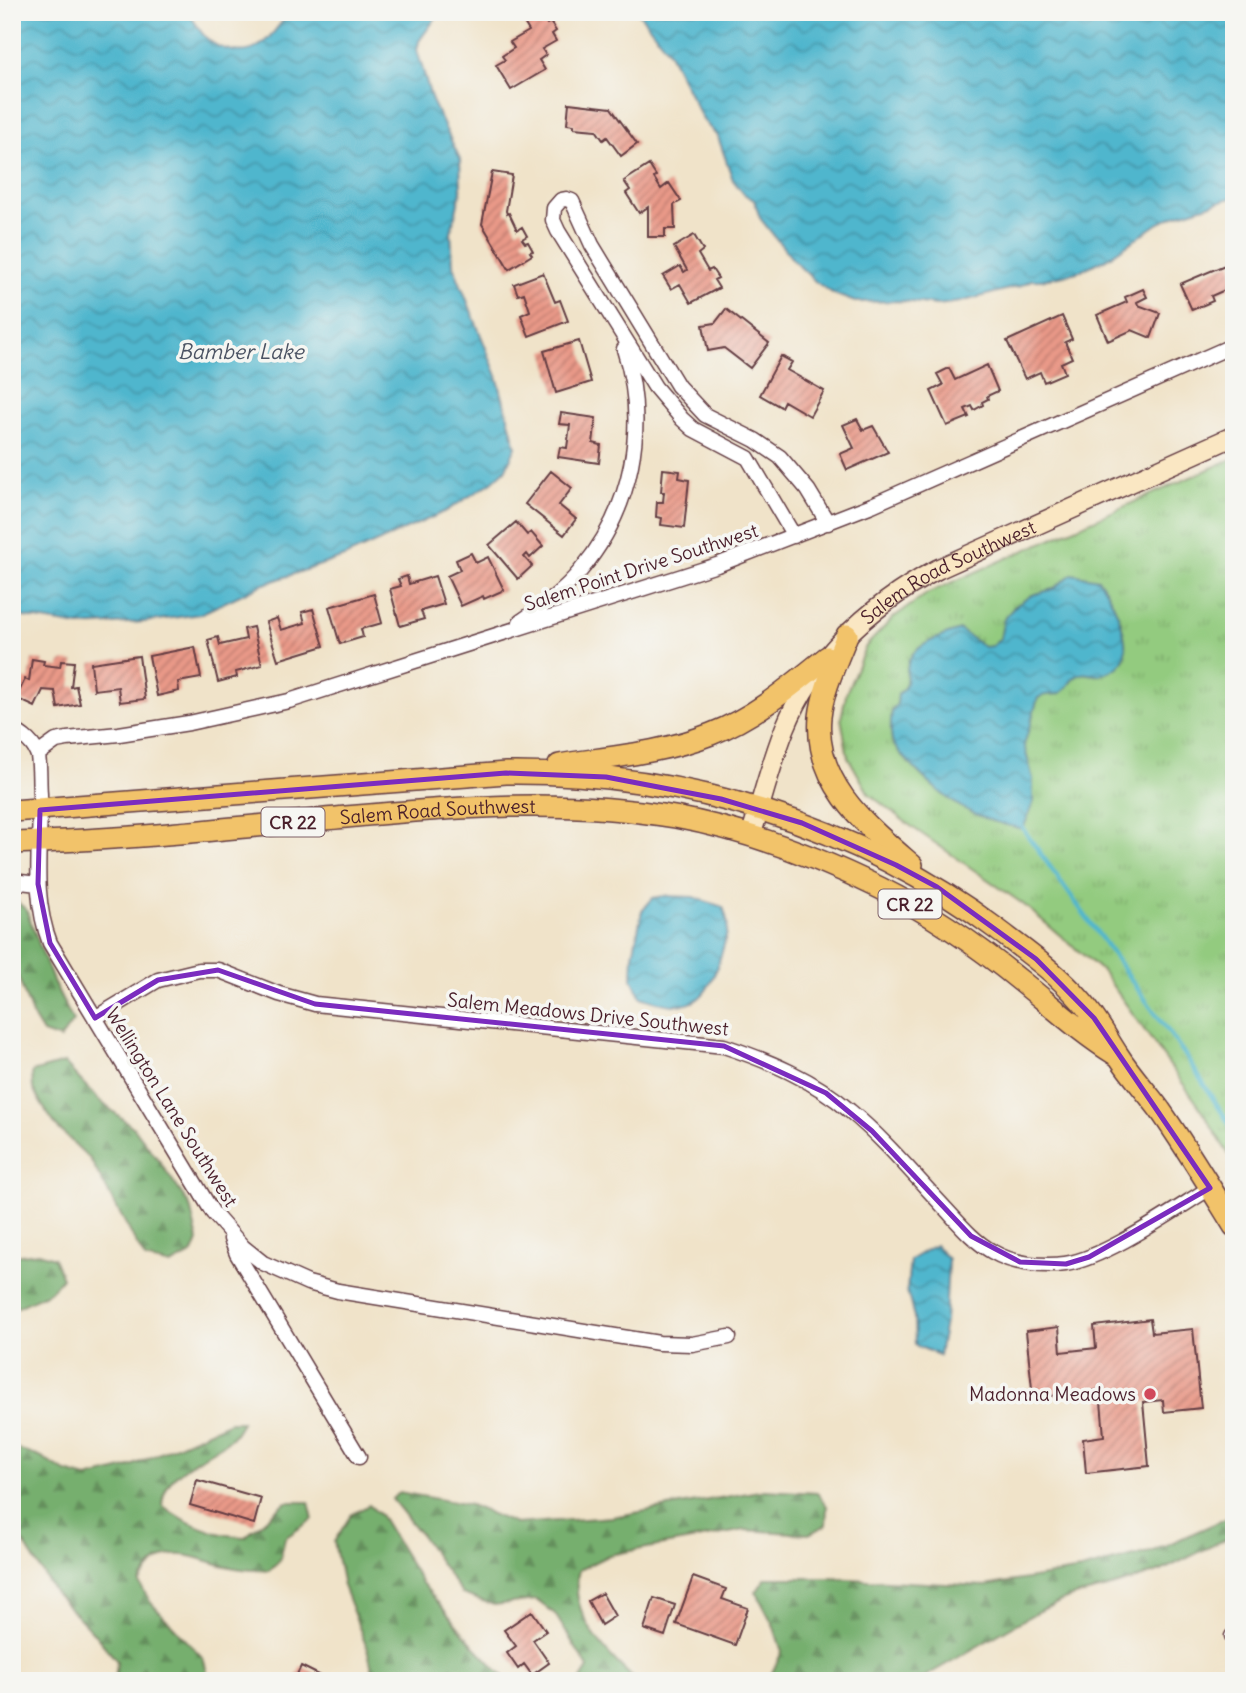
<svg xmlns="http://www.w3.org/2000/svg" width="1246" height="1693" font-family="Delius,sans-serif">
	<defs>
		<pattern id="forest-firs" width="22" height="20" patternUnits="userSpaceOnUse" patternTransform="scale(1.75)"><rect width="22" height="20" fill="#76af6e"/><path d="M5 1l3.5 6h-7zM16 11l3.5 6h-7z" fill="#638e5b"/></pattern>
		<pattern id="park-tufts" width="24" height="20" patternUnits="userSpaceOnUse" patternTransform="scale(1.75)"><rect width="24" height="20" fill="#93cb7f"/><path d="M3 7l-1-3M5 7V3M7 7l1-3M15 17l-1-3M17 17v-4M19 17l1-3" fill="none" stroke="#80ae6e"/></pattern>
		<pattern id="water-waves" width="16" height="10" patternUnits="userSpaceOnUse" patternTransform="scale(1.75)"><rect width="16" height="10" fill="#4fb6cd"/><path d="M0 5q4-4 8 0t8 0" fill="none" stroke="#4493a7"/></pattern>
		<pattern id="building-hatch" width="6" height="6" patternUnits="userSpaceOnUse" patternTransform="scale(1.75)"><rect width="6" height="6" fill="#e99988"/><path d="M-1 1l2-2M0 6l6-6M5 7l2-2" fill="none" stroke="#bf7c6f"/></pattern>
	</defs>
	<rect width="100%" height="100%" fill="#f6f6f2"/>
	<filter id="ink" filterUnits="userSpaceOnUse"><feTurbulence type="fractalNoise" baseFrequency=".0143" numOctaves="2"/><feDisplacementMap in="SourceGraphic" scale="14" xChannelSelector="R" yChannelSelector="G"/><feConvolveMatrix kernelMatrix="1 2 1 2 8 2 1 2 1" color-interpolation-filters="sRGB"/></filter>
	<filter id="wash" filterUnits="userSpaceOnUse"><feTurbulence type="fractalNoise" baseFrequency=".00686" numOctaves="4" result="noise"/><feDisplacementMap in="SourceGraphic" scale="28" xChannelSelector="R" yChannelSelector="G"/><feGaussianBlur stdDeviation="1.57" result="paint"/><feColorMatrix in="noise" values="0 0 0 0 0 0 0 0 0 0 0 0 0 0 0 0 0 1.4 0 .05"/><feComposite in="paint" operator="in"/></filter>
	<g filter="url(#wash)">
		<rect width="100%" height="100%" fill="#f0e3c9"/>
		<!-- forest -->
		<path fill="url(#forest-firs)" stroke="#60674c" stroke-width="2" d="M12,898L26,909L53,981L73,1021L60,1039L43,1033L32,1015L12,960Z
			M64,1063L100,1101L134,1128L160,1162L190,1206L198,1241L193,1253L171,1265L145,1259L90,1159L57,1127L42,1105L33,1089L32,1072Z
			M39,1253L54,1258L62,1278L50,1292L12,1310V1256Z
			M230,1422H242C239,1427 235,1435 230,1439C206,1459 164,1469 162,1505C184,1523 216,1536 245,1537L286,1502H309L313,1519L285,1538L280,1560L269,1571C256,1570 243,1570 230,1567C189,1558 166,1538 139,1583L151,1603L203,1658L210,1681H115L117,1661L91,1630L55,1593L12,1524V1447L40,1457L66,1472L87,1478L127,1468Z
			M765,1490L817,1493L827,1506L826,1525L809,1534L745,1530L609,1555L579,1570C567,1612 607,1655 637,1681H580L588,1668L555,1614L536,1600L494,1605L462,1594L421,1535L392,1499L399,1492L470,1505L515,1524L612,1517Z
			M369,1505L381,1516L421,1582L475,1647L508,1681H375L367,1648L343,1586L334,1542L351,1515Z
			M1234,1515V1535L1161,1571L1108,1588L1071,1597L1039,1611L917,1681H768L782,1652L773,1624L756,1592L766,1578H829L985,1586L1081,1570L1153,1551Z"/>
		<!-- park -->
		<path fill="url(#park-tufts)" stroke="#6e7555" stroke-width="2" d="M1234,458V1163L1199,1106L1102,971L1023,904L912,827L869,794L848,757L841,718L847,691L866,646L894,617L928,593Z"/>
		<!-- water -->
		<path fill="url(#water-waves)" stroke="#4c6a7c" stroke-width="2" d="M12,12H189C200,33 209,47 234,51C241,52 249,52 256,48C271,40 279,23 291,12H440L419,41L417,50L432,101L460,159L461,191L451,232L453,265L497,376L516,447L505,470L492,482L446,511L344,557L261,585L200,614L144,622L79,626L12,615Z
			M638,12H1234V197L1176,215L1159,223L1106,259L1077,272L1041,280H1031L1020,286L960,302L937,305L903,301L855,302L834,294L816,282L794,261L760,218L754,200L744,194L733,180L718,137L703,120L667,49Z
			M1072,574L1098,579C1112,596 1142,656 1113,670C1109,672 1102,675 1098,675C1090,675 1084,671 1077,676C1069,680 1068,691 1058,694C1050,696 1046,693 1038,698L1024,745L1033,779V803L1023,829C974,819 949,804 914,768C908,761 897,752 893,743C889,733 891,720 892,710L897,704L898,694C912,684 903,671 910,658C918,643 945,635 960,630L984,647L992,646L1000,639L1004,619L1014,607L1032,595L1053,589Z
			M665,896L693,897L723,907C731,928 727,933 721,955C706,1004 692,1015 641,997L632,979L633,955L642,911L653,898Z
			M935,1245L948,1259L945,1322L939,1355L915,1345L914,1317L907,1291L910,1260Z"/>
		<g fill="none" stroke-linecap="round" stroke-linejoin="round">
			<!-- stream -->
			<path stroke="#4fb6cd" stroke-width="4.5" d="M1023,829L1183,1052L1234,1131"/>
		</g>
		<g id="blocks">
			<!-- building -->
			<path fill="url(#building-hatch)" d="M540,14L547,24L550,22L556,31L552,34L556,41L542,49L546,55L539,60L545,70L511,90L496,65L505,60L502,56L514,48L510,42L529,31L523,21Z
				M569,103L611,108L637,144L621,156L607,137L603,140L596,130L574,128V125L567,124Z
				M649,165L656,176L654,178L661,189L669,183L681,201L674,205L675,229H665V237H648V207L639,213L626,193L630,190L624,181Z
				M492,172L512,175L506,211L507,214L509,213L517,230L522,227L527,236L522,239L525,243L528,242L533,251L530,252L532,255L509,269L482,224Z
				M694,235L703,250L698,254L708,271L712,269L718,278L714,280L719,288L691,303L680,284L671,289L663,276L680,266L684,272L687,270L674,247Z
				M1232,262L1234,286L1211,296L1213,301L1192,310L1180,284Z
				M543,273L555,302L560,300L568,321L529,336L521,315L530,311L524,293L518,295L514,284Z
				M1143,289L1147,297L1137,302L1138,305L1160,313L1151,338L1132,330L1108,341L1097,315L1127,302L1125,297Z
				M726,309L769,343L750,368L724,348L708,351L703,325L715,323Z
				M1062,316L1072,339L1065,342L1072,358L1061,363L1065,373L1044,382L1040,372L1025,379L1007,341Z
				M579,341L591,382L556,393L544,351Z
				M781,356L792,362L787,370L824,391L810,416L784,401L781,407L760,395Z
				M987,365L998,391L987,396L988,399L982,402L983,405L974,410L972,406L965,409L969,417L947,426L931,391L943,385L937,374L949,368L955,380Z
				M561,413L596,418L593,443L601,445L599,463L558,457L560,447L567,448L570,425L559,424Z
				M857,419L863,430L873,426L888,452L847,470L840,454L854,448L843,425Z
				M663,469L680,471L679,478L689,480L684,528L661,525L662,518L656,517L657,502H663L664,492H661Z
				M551,471L572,488L559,505L576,519L564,535L525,504Z
				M516,522L527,535L531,532L543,546L530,558L527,554L524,557L532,566L518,579L489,545Z
				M471,553L476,563L488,557L504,590L484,599L483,596L461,606L447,576L460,570L456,560Z
				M407,576L409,584L435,576L444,604L421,611L424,619L400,626L390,589L401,586L398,579Z
				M374,594L382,623L361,629L363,637L340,644L329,607Z
				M313,609L324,646L278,660L266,622L277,618L281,630L305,623L302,612Z
				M253,627L262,665L236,672L237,677L218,682L208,640L218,637L220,645L246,639L244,629Z
				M195,647L201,678L178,682L179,691L157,696L149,656Z
				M139,656L145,699L120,702L118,687L94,690L91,663Z
				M32,659L44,661L43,665L60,667L61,661L74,662L71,687L76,686L80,704L58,708L55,691L43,690L35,707L16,698L25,679L29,681Z
				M1150,1319L1152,1333L1193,1329L1201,1408L1164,1412L1163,1400L1143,1402L1149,1466L1086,1473L1083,1439L1104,1436L1100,1390L1033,1398L1026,1331L1059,1327L1061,1352L1096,1348L1094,1326Z
				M197,1480L261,1498L254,1524L190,1505Z
				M693,1577L726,1589L722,1599L748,1608L735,1645L676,1624Z
				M602,1593L615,1616L601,1625L588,1601Z
				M654,1598L675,1605L665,1636L644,1629Z
				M532,1611L546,1631L533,1640L549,1663L532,1675L524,1664L518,1669L507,1653L516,1646L504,1630Z
				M301,1666L331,1681H294Z"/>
		</g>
	</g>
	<g filter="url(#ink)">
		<use href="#blocks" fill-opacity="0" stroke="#633c43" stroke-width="2"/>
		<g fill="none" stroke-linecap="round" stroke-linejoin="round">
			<!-- minor casing -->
			<g stroke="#633c43" stroke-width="17">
				<path id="minor" d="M794,536L748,458L693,429L682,419L655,387L558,231L553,220L554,208L561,200L566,199L572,201L592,245L678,386L705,415L755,440L780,457L808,490L828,523
					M520,622C542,607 564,591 581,570C632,509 649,425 624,349
					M12,730C23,734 35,745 38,756C40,768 39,782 40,794C41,844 31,895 50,943L213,1213L243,1247L263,1263L308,1283L338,1291L659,1343L692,1344L729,1337
					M38,754L56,741L67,739L119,734L189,723L289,701L717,565L872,505L1234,345
					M12,881L38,884
					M95,1018L158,980L199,970H218L279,994L315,1004L724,1046C769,1061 813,1079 850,1111C884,1139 913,1174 943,1206C958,1222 973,1241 993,1252C1013,1264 1043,1267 1065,1264C1106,1258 1174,1210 1210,1188
					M231,1239L237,1254L359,1457
					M1232,1636L1234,1639"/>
			</g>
			<!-- secondary casing -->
			<g stroke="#633c43" stroke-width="22">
				<g id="secondary">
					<path id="s1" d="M751,835C762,800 771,763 785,728C814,657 871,605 938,569L1234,436"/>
				</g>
			</g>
			<!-- primary casing -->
			<g stroke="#633c43" stroke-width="24">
				<g id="primary">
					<path d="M847,635C837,661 823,689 820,717C814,784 866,825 912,865"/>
					<path d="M559,765C609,757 663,753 711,734C755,717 791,686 827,657"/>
					<path d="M12,811L506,773C682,771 857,824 998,930C1027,952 1058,974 1082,1002C1097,1019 1106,1037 1118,1055C1130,1074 1146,1091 1160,1110C1186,1147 1210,1187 1234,1226"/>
					<path id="s2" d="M12,843C124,840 236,828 346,817C455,807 566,798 675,817C746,830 815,856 880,888C931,913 978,946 1022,982C1053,1007 1081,1033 1115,1054"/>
				</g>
			</g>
			<!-- minor -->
			<use href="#minor" stroke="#fff" stroke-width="14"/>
			<!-- secondary -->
			<use href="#secondary" stroke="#fae7c3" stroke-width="19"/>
			<!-- primary -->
			<use href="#primary" stroke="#f2c36a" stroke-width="21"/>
		</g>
	</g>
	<!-- marked area -->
	<path fill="none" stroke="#7b2cbf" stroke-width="5" stroke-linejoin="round" d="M506,773L606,777L721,799L802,823L896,865L937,887L1036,959L1094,1018L1210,1188L1089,1257L1066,1264L1020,1262L971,1236L872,1131L826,1093L724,1046L315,1004L218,970L158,980L95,1018L50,943L38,884L40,810Z"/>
	<!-- markers -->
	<circle fill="#d1495b" stroke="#f6f6f2" stroke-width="2.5" cx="1150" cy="1394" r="7"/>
	<g text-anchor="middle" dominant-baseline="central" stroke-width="7" stroke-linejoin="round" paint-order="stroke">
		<!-- shield labels -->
		<g fill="#f6f6f2" stroke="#7e6067" stroke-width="2">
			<rect x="261.5" y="807.5" width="63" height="29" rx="5"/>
			<rect x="878.5" y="889.5" width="63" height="29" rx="5"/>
		</g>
		<g font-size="18" font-weight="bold" fill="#4a1f2b">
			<text x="293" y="822">CR 22</text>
			<text x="910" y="904">CR 22</text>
		</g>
		<!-- street labels -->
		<g font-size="19" fill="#4a1f2b" stroke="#f6f6f2">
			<text transform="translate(641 567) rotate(-18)">Salem Point Drive Southwest</text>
			<text stroke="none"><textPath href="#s1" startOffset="345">Salem Road Southwest</textPath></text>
			<text stroke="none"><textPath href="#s2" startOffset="427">Salem Road Southwest</textPath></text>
			<text transform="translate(588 1014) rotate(6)">Salem Meadows Drive Southwest</text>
			<text transform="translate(172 1107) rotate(58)">Wellington Lane Southwest</text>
		</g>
		<!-- poi labels -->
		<g font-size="19" fill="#4a1f2b" stroke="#f6f6f2" text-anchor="end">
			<text x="1136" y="1394">Madonna Meadows</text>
		</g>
		<!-- water labels -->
		<g font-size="21" font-style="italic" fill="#4c5464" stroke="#f6f6f2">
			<text x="241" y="351">Bamber Lake</text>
		</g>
	</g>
	<!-- margin -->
	<rect width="1246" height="1693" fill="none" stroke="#f6f6f2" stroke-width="42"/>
</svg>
